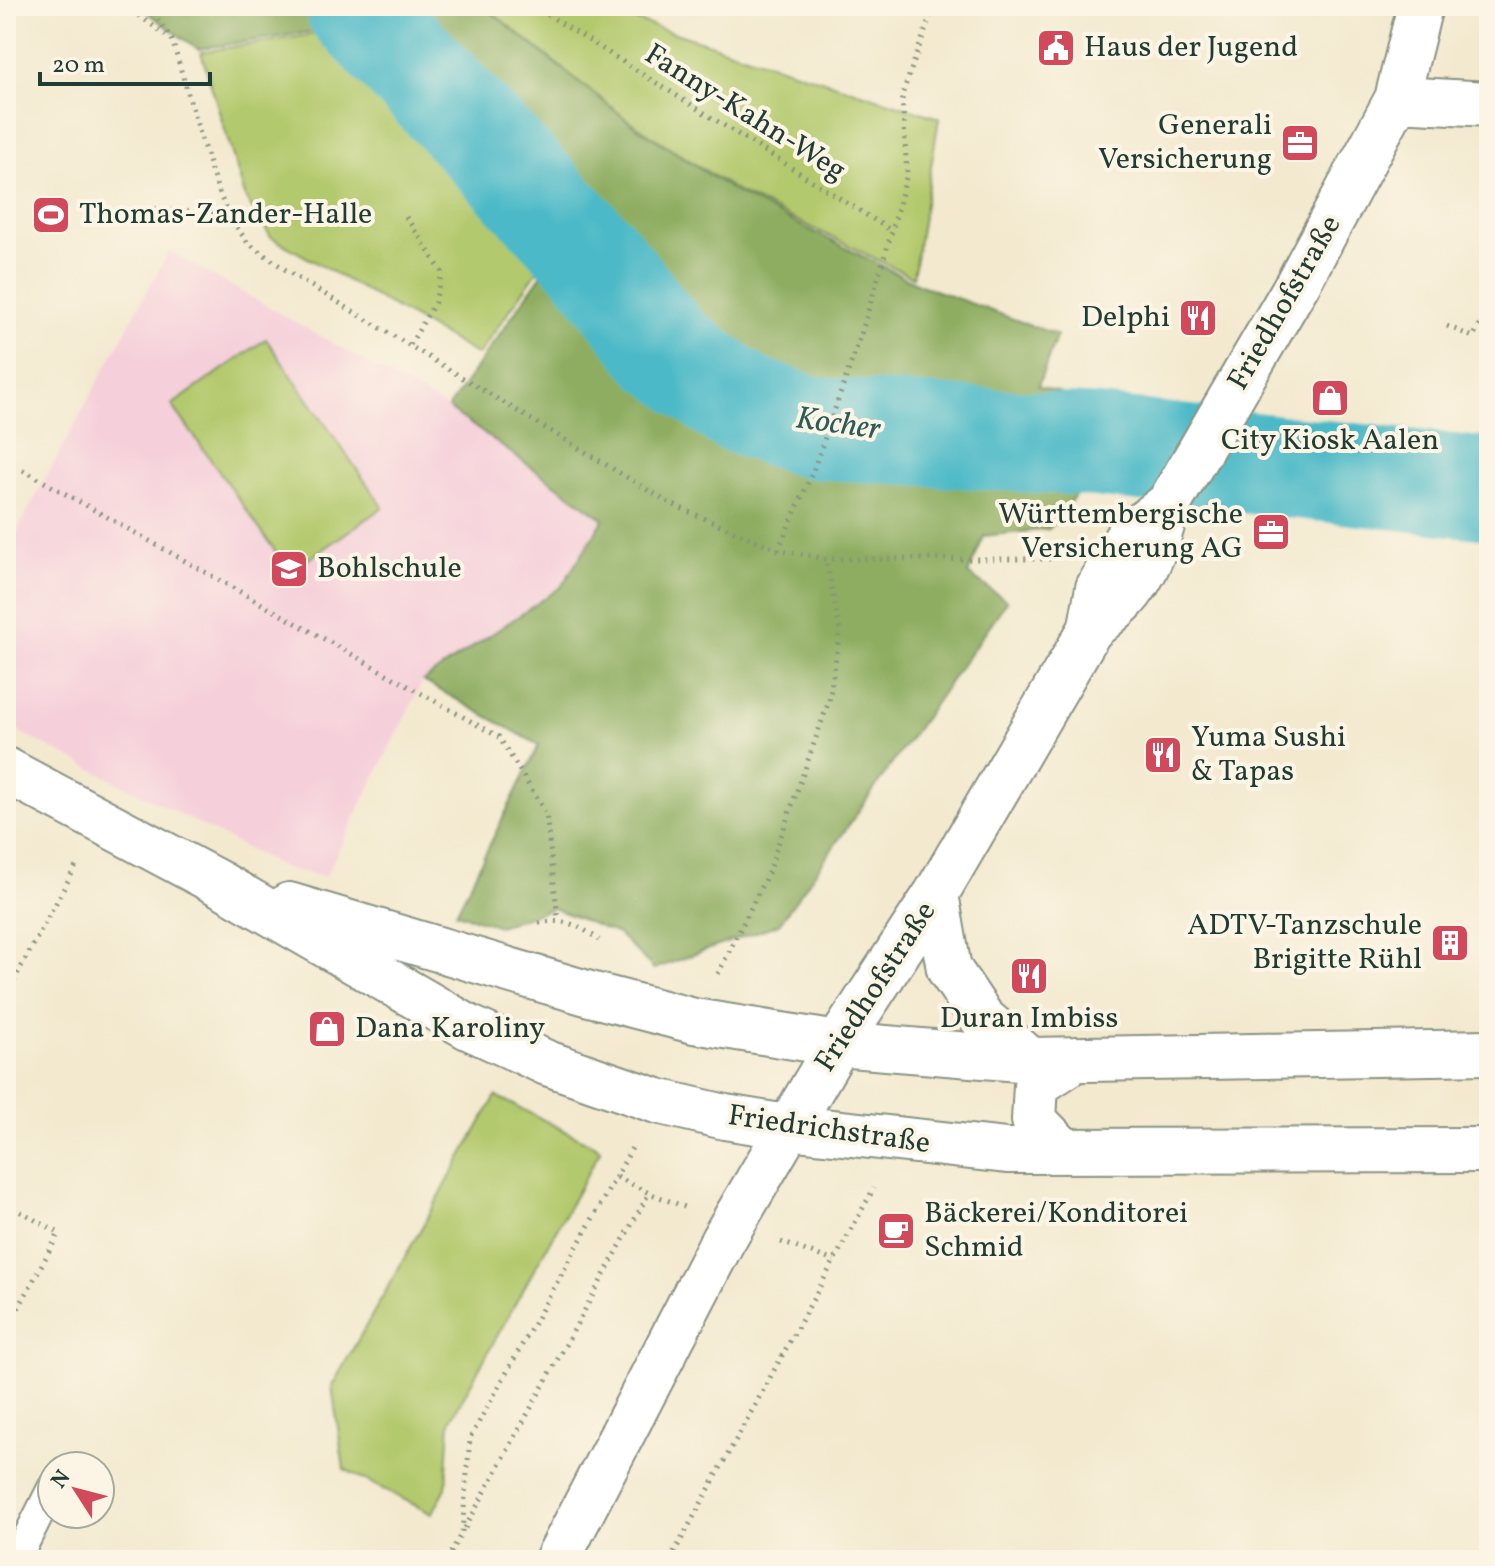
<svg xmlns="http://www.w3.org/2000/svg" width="1495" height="1566" font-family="Vollkorn,serif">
	<rect width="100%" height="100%" fill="#fcf5e5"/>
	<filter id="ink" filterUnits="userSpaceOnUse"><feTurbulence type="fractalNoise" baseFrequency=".0125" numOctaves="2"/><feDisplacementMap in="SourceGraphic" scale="16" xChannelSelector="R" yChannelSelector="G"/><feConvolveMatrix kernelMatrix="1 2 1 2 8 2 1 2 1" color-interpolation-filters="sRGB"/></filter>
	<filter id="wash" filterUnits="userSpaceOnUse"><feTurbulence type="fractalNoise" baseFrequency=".006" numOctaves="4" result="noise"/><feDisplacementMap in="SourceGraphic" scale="32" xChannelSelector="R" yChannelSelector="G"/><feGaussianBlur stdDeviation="1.8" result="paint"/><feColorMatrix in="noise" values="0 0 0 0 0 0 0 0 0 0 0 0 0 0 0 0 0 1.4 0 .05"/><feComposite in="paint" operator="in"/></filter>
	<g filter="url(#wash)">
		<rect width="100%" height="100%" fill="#f3e9cf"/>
		<!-- built -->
		<path fill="#f5cfda" d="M169,251L448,408L604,519L561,587L423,681L325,877L285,868L6,725V551Z"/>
		<!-- green -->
		<path fill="#b3c96d" stroke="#698350" stroke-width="2" d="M484,6H591L939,118L913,277L740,193L628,120Z
			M355,28L556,245L478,355L271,237L246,199L201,52Z
			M266,339L383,507L290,572L172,405Z
			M496,1096L601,1149L450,1421L446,1488L432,1514L344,1469L332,1386Z"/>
		<!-- forest -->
		<path fill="#8ead60" stroke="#56754a" stroke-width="2" d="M138,6H483L629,122L738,194L918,284L1057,335L1038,386L1100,405L1101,463L1049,529L984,536L968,574L1007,601L779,924L654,969L618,934L553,908L499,926L456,913L539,745L423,681L561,587L604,519L448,408L562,245L356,25L198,49Z
			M1413,433L1489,459V519L1314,495L1321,435L1394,452Z"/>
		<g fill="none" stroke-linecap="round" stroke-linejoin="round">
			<!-- river -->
			<path stroke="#4cb9c7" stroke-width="102" d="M356,6L595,258L665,348L740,403L813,428L1097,446L1489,489"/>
		</g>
	</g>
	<g filter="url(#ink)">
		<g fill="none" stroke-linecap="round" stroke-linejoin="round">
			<!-- service casing -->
			<g stroke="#899382" stroke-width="32">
				<path id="service" d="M16,1560L52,1488"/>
			</g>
			<!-- minor casing -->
			<g stroke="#899382" stroke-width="48">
				<path id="minor" d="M1397,99L1489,104
					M1091,626L1098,588L1128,535L1166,506
					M936,894L949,969L982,1018L1030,1060
					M838,1044L936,894L1090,630C1101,620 1113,611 1123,601C1148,575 1159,538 1168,505L1298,283L1397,99L1420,6"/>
			</g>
			<!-- secondary casing -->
			<g stroke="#899382" stroke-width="48">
				<path id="secondary" d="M6,770L222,885L468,1027L547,1063L657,1101L725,1117L787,1127L1007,1151L1489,1150
					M289,905L590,994L694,1021L838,1044L1030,1060L1489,1052
					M1063,1150L1034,1120L1036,1085L1076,1059
					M557,1560L723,1240L838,1044"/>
			</g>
			<!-- path -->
			<path stroke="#899382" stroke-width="5" stroke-dasharray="2 6" stroke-linecap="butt" d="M126,6L167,36
				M149,6L172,40L212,174L228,215L248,243L293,275L671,504L778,550L826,559H1056
				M534,6L892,231
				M155,209L228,215
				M406,217L442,272L435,302L410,345
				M1447,326L1473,337L1489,308
				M23,470L499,737L546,813L558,919
				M6,521L13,509
				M778,550L812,474L860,338L892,231L907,174L902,95L934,6
				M539,923C564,918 579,925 599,940
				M718,974L768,873L829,701L840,631L826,559
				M6,995L76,866
				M617,1177L649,1193L685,1207
				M6,1204L59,1233L6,1331
				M781,1242L834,1261
				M465,1528L649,1193
				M447,1560L462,1532L470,1438L632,1148
				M670,1560L874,1188"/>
			<!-- service -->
			<use href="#service" stroke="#fff" stroke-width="28"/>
			<!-- minor -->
			<use href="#minor" stroke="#fff" stroke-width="44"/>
			<!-- secondary -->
			<use href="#secondary" stroke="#fff" stroke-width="44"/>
		</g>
	</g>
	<!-- icons -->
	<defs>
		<g id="civic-square" transform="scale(2)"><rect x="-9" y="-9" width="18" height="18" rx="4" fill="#d1495b" stroke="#fcf5e5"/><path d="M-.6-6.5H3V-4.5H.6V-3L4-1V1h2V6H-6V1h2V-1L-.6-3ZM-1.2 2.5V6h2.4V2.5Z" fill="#fff"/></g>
		<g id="office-square" transform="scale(2)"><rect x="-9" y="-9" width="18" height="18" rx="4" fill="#d1495b" stroke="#fcf5e5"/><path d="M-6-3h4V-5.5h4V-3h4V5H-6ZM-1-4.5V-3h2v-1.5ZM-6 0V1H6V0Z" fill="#fff"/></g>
		<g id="stadium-square" transform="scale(2)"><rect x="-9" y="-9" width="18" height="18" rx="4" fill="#d1495b" stroke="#fcf5e5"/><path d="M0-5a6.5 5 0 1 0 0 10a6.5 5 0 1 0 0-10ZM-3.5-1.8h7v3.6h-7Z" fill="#fff"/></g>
		<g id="restaurant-square" transform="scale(2)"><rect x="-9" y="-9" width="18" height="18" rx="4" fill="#d1495b" stroke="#fcf5e5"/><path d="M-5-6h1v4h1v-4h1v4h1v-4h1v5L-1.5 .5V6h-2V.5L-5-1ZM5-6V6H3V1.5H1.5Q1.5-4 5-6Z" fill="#fff"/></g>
		<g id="shop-square" transform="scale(2)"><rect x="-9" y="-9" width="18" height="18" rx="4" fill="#d1495b" stroke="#fcf5e5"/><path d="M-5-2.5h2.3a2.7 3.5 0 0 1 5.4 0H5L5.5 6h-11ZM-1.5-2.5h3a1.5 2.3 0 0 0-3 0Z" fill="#fff"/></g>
		<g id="school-square" transform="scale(2)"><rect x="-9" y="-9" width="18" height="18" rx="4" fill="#d1495b" stroke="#fcf5e5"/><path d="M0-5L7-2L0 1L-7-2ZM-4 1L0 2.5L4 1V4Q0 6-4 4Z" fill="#fff"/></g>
		<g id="building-square" transform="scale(2)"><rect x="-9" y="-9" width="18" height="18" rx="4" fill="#d1495b" stroke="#fcf5e5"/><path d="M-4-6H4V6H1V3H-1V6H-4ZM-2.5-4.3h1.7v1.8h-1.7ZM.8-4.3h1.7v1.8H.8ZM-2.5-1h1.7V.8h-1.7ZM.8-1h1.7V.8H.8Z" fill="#fff"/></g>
		<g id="cafe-square" transform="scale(2)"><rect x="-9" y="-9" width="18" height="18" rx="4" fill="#d1495b" stroke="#fcf5e5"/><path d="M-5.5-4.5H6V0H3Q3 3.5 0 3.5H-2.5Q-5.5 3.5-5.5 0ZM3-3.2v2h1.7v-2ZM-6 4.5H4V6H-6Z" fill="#fff"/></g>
	</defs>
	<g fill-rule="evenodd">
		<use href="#civic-square" x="1056" y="48"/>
		<use href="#office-square" x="1300" y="143"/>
		<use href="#stadium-square" x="51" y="215"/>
		<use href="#restaurant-square" x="1198" y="318"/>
		<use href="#shop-square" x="1330" y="398"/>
		<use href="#office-square" x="1271" y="532"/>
		<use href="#school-square" x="289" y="569"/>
		<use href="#restaurant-square" x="1163" y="755"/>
		<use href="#building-square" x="1450" y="943"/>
		<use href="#restaurant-square" x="1029" y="976"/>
		<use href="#shop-square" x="327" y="1029"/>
		<use href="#cafe-square" x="896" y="1231"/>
	</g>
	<g text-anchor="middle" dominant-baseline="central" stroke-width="8" stroke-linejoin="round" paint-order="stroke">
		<!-- poi labels -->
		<g font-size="30" fill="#1f3d34" stroke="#fcf5e5" text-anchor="start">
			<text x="1084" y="48">Haus der Jugend</text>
			<text x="1272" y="126" text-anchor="end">Generali<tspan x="1272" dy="34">Versicherung</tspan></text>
			<text x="79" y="215">Thomas-Zander-Halle</text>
			<text x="1170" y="318" text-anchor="end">Delphi</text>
			<text x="1330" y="441" text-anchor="middle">City Kiosk Aalen</text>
			<text x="1243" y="515" text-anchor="end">Württembergische<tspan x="1243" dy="34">Versicherung AG</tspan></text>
			<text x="317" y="569">Bohlschule</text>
			<text x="1191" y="738">Yuma Sushi<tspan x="1191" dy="34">&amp; Tapas</tspan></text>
			<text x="1422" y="926" text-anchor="end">ADTV-Tanzschule<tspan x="1422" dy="34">Brigitte Rühl</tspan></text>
			<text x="1029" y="1019" text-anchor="middle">Duran Imbiss</text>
			<text x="355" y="1029">Dana Karoliny</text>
			<text x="924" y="1214">Bäckerei/Konditorei<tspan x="924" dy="34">Schmid</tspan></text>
		</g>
		<!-- street labels -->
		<g font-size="30" fill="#1f3d34" stroke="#fcf5e5">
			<text transform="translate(745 113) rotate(32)">Fanny-Kahn-Weg</text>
			<text transform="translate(1285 303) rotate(-60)">Friedhofstraße</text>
			<text transform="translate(876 987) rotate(-57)">Friedhofstraße</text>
			<text transform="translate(829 1130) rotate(8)">Friedrichstraße</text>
		</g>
		<!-- water labels -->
		<g font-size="32" font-style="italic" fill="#2a5c59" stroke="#fcf5e5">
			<text transform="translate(838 425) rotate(8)">Kocher</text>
		</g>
	</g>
	<!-- margin -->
	<rect width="1495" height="1566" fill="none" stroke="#fcf5e5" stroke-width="32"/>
	<!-- north arrow -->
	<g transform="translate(76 1490) rotate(306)"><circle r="38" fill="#fcf5e5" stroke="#a4ab9e" stroke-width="2"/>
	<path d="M0-6L14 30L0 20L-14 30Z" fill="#d1495b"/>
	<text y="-12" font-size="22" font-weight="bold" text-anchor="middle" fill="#1f3d34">N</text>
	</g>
	<!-- scale -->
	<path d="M40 72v12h170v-12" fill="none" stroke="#1f3d34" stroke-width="4"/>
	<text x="52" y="72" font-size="24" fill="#1f3d34" stroke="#fcf5e5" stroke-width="6" paint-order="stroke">20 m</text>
</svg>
